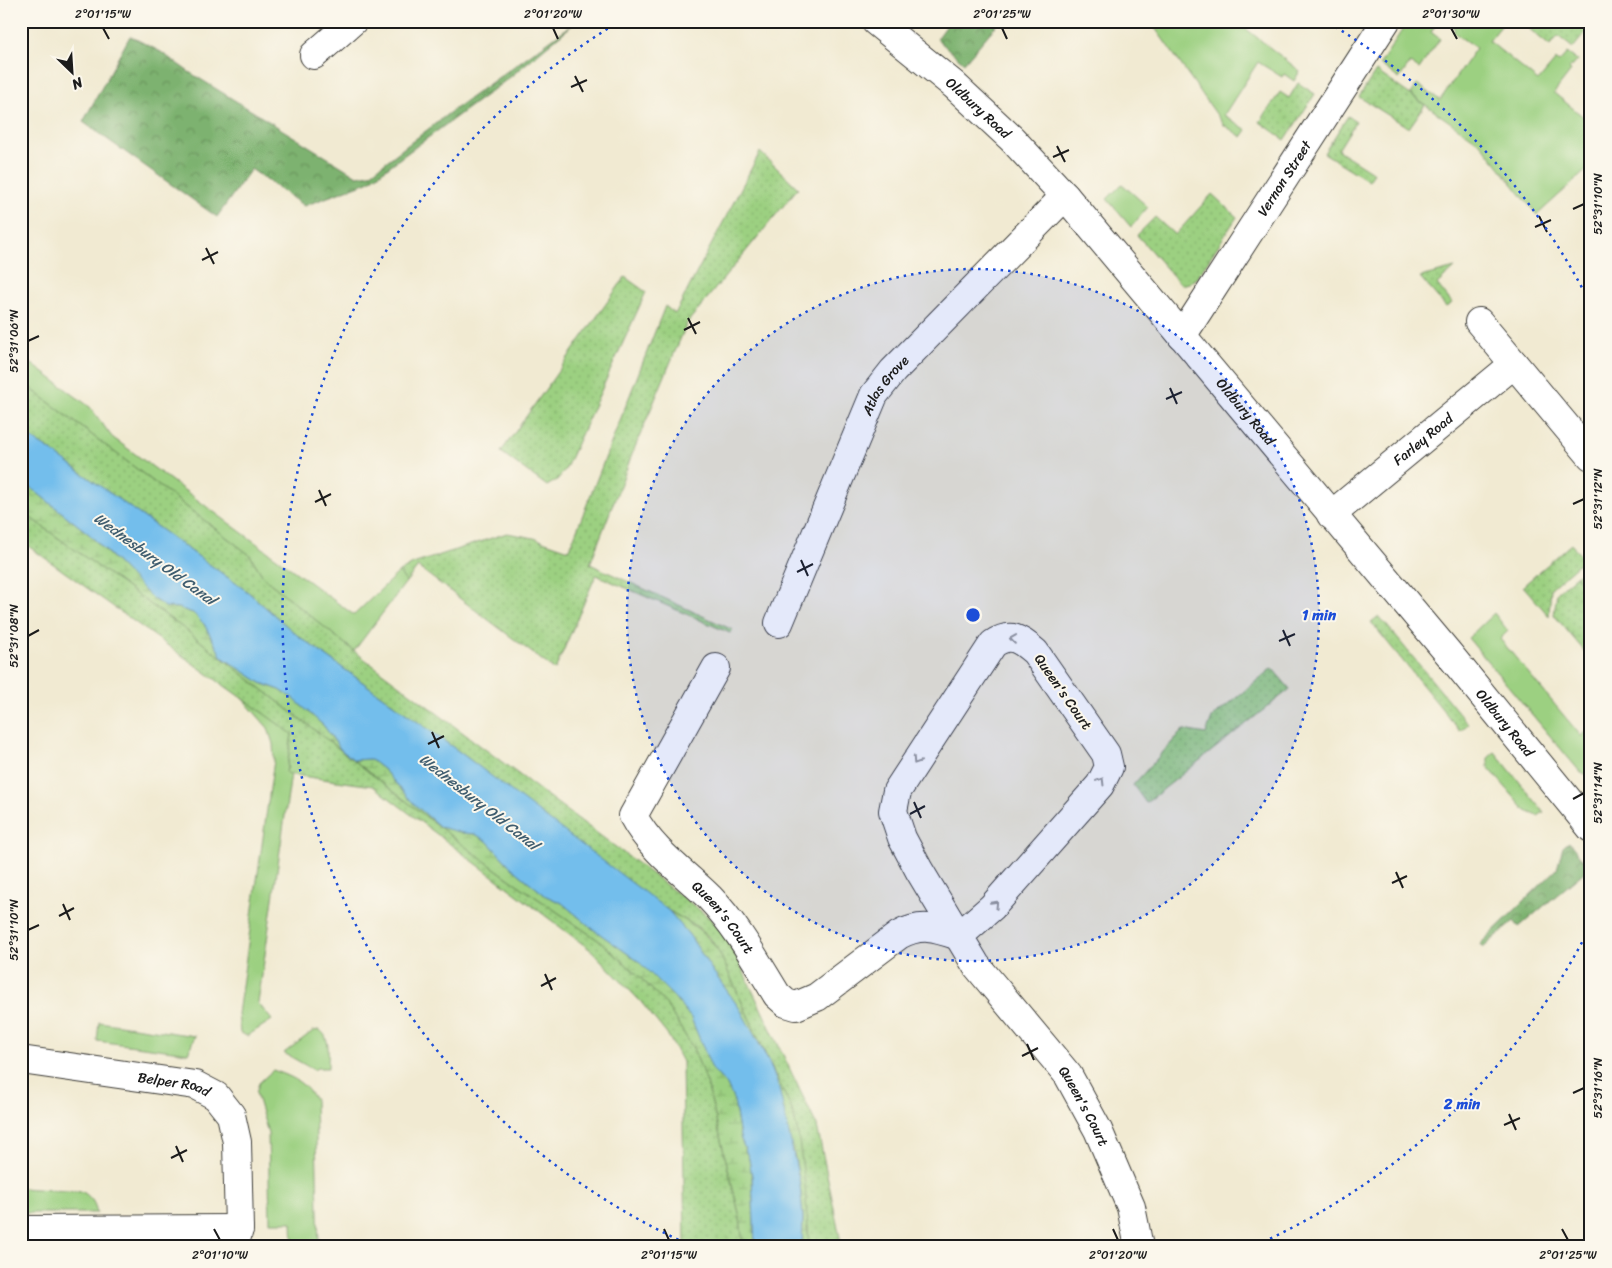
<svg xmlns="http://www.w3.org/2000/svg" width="1612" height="1268" font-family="Sriracha,sans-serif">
	<defs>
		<pattern id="grass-dots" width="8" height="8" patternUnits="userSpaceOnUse" patternTransform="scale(1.25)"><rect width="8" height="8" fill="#9cd081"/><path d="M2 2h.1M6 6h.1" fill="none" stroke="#86b26f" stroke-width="1.8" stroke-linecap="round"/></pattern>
		<pattern id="forest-crowns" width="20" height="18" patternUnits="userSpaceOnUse" patternTransform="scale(1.25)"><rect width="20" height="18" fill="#7db26f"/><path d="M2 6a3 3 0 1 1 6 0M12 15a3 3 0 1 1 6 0" fill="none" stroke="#66905a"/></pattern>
		<pattern id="wetland-marsh" width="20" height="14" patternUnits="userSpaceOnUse" patternTransform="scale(1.25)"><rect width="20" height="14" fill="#9cd081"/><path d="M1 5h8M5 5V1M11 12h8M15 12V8" fill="none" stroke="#86b26f"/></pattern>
	</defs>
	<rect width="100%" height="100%" fill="#fbf7ec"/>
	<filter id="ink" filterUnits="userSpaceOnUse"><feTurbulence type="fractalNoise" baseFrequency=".02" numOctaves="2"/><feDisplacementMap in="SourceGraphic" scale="10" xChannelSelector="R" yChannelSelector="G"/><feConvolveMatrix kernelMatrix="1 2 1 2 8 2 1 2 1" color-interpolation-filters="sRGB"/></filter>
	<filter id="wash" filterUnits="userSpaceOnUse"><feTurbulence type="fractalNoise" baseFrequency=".0096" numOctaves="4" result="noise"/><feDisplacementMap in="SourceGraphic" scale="20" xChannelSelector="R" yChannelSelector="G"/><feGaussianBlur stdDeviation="1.12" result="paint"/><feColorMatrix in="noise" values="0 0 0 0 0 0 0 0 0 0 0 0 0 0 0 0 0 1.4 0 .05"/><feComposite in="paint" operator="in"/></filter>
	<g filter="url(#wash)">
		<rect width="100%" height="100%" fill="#f1ead2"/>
		<!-- grass -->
		<path fill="url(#grass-dots)" stroke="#5c764e" d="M1523,21H1583L1590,27L1573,48L1558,36L1550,46L1522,23Z
			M1376,71L1425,105L1409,128L1359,97Z
			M1298,83L1315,94L1285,140L1260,122L1280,92L1289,98Z
			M1348,116L1356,121L1338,150L1374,173L1369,181L1324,153Z
			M760,152L798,188L687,323L633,452L590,564L733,630L730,633L596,575L555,670L418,567L406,582L399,572L413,564L507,533L534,538L569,550L665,306L675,314Z
			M1212,194L1237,217L1196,279L1189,283L1181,285L1137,235L1155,217L1175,235Z
			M1455,268L1437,284L1452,303L1446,307L1420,277Z
			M625,277L646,292L565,470L557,480L547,486L501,452Z
			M21,381L250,555L264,578L354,651L697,908L712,920L726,935L817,1126L842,1247H809L808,1228L792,1110L768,1060L720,954L710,938L696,926L669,911L629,882L461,753L297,635L248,592L47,448L21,432Z
			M21,511L186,630L455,839L508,878L601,942L636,973L666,1004L693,1048L707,1083L717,1124L740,1217L743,1247H685L682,1062L669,1037L641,1002L592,951L373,786L286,774L292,734L21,541Z
			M1571,544L1584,559L1551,588L1549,616L1523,586Z
			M1576,576L1591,594V659L1554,615L1557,592Z
			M1379,616L1468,724L1460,731L1371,622Z
			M1272,668L1290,689L1146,803L1133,785L1183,730L1206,734L1212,718Z"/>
		<!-- forest -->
		<path fill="url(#forest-crowns)" stroke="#4c6746" d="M577,21L509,78L368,182L304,206L251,169L217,217L83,122L130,36L161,52L189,72L357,176L370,174L453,110Z
			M950,21H1000L964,63L937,39Z
			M1569,842L1589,868L1519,927L1514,921L1483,948L1480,944L1557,869L1563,847Z"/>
		<!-- wetland -->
		<path fill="url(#wetland-marsh)" stroke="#5c764e" d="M21,480L89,534L110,556L165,607L178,608L193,613L204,624L222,657L261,683L280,690L294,699L324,726L341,750L354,760L370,759L384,770L413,803L462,833L475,834L487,841L512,868L546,896L562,903L593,929L638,961L675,998L691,1018L712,1068L727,1085L734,1101L740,1137L749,1159L752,1176L755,1247H743L740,1217L717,1124L707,1083L693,1048L666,1004L636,973L601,942L508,878L455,839L186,630L21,511Z
			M669,911C693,925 705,930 720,954L768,1060L792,1110L798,1134L805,1184L809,1247H802L803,1217L800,1184L794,1153L740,1009L710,967L690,936Z"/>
		<!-- garden -->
		<path fill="#9cd081" stroke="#5c764e" d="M1161,21H1236L1300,71L1294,81L1284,74L1282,77L1258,62L1224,115L1247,130L1242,137L1224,125L1155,28Z
			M1408,21H1435L1437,23L1431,32L1440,39L1419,69L1410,63L1399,79L1380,64Z
			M1457,21H1505L1489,41L1538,81L1556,60L1559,62L1567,53L1577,60L1569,69L1571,71L1554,93L1591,123V166L1537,215L1481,144L1410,94L1417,84L1440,100L1476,48L1453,32L1455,29L1449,24Z
			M1122,184L1148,207L1131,227L1107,199Z
			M21,356L90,407L112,437L354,615L399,572L406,582L354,651L264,578L250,555L21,381Z
			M1584,570L1591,578V594L1576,576Z
			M1494,613L1508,631L1500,639L1581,736L1591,728V770L1586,774L1581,773L1468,638Z
			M241,697L292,734L286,773L291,774L258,1003L272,1020L247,1036L240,1033L238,1014L274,760L273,744L268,728Z
			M1495,752L1544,812L1538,816L1526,811L1488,767V758Z
			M99,1022L195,1036L188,1053L97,1041Z
			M319,1030C331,1036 328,1056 328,1068H317L314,1070L284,1053L313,1031Z
			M273,1070C292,1077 304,1081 315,1100L319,1247H293L292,1222H270L268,1133L256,1093L259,1083Z
			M21,1188L83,1192C92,1198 95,1203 97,1213H21Z"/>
		<!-- water -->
		<path fill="#73beec" stroke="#486d84" d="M21,432L47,448L248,592L297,635L461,753L669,911L690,936L710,967L740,1009L768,1060L779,1088L800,1184L803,1217L802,1247H755L752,1176L749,1159L740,1137L734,1101L727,1085L712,1069L691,1018L675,998L638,961L593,929L562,903L546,896L512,868L487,841L475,834L462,833L440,827L413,803L384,770L370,759L354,760L341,750L324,726L294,699L280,690L261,683L222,657L204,624L193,613L178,608L165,607L152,598L89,534L21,480Z"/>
	</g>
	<g filter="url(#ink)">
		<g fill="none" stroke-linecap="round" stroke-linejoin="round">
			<!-- minor casing -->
			<g stroke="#3c3b37" stroke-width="30">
				<g id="minor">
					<path d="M314,55L353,21"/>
					<path d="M1479,322L1591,456"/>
					<path id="s1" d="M1182,336L1386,21"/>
					<path id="s2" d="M1331,515L1514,364"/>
					<path id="s3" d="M779,623L874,395L893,371L1065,196"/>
					<path id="s4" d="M716,668L633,816C651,850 682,871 709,897C737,926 756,961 777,995L786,1003L796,1006L817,997L899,935C922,923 935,928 959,936"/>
					<path id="s5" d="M959,936L992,907L1100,785L1109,767L1106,754L1035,652C1020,639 1011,632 993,644L897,791L893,811L902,838L919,870L976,965L1068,1075L1098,1130L1131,1207L1139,1247"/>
					<path id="s6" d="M21,1060L195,1085L216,1096L231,1115L237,1142L239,1229L234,1247"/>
					<path d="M21,1230L239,1229"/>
				</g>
			</g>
			<!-- major casing -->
			<g stroke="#3c3b37" stroke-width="30">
				<g id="major">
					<path id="s7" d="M875,21L954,85L1012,139L1065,196L1449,654L1591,828"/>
				</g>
			</g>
			<!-- minor -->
			<use href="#minor" stroke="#fff" stroke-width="28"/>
			<!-- major -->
			<use href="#major" stroke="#fff" stroke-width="28"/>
		</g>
		<!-- one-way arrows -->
		<defs><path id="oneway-chevron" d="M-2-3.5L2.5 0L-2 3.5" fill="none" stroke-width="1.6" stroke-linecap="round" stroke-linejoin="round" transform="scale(1.25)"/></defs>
		<g stroke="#999">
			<use href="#oneway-chevron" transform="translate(1013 639) rotate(-172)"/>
			<use href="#oneway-chevron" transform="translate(916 761) rotate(123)"/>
			<use href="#oneway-chevron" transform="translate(1101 781) rotate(-59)"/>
			<use href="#oneway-chevron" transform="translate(995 904) rotate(-47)"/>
		</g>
	</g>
	<!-- ticks -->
	<path fill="none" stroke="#1c1c1c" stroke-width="2" d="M103,28L109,39M553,28L558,39M1002,28L1007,39M1451,28L1457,39M575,76L583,92M571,87L587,80M1057,146L1065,162M1053,157L1069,150M1573,209L1584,204M1539,216L1547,232M1535,227L1551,220M206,248L214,264M202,260L218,252M688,318L696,334M684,330L700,322M28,341L39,336M1170,388L1177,404M1166,399L1182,392M319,490L326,506M315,502L331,494M1573,504L1584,499M801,560L808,576M797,572L813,564M1283,630L1290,646M28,636L39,630M1279,641L1295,634M432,732L439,748M428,744L444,736M1573,799L1584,793M914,802L921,818M910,814L925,806M1396,872L1403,888M1392,883L1407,876M63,904L70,920M59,916L74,908M28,930L39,925M545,974L552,990M541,986L556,978M1027,1044L1034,1060M1022,1056L1038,1048M1573,1093L1584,1088M1509,1114L1516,1130M1504,1125L1520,1118M176,1146L183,1162M171,1158L187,1150M214,1229L220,1240M664,1229L669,1240M1113,1229L1118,1240M1562,1229L1568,1240"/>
	<!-- distance rings -->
	<circle cx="973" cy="615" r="346" fill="#1d4ed8" fill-opacity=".12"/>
	<g fill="none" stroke="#1d4ed8" stroke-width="2.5" stroke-dasharray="2.5 5">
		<circle cx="973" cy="615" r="346"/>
		<path d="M1589 929A691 691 0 0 1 1254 1246M692 1246A691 691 0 0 1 617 23M1329 23A691 691 0 0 1 1589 301"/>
	</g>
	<g text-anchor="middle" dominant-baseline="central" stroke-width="4" stroke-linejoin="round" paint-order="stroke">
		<!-- street labels -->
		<g font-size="14" fill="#1c1c1c" stroke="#fbf7ec">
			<text stroke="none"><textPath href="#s7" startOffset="135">Oldbury Road</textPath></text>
			<text stroke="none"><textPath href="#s1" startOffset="188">Vernon Street</textPath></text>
			<text stroke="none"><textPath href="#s3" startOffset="261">Atlas Grove</textPath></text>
			<text stroke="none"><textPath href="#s7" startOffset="540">Oldbury Road</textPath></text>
			<text stroke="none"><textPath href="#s2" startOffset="119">Farley Road</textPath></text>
			<text transform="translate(1063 692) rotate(55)">Queen's Court</text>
			<text stroke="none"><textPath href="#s7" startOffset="945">Oldbury Road</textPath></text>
			<text stroke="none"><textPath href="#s4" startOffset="306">Queen's Court</textPath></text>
			<text stroke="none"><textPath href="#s6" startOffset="155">Belper Road</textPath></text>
			<text stroke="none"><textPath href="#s5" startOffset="962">Queen's Court</textPath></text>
		</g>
		<!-- water labels -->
		<g font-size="15" font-style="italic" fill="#3f5d6f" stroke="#fbf7ec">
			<text transform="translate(155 559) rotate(36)">Wednesbury Old Canal</text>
			<text transform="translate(479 802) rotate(38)">Wednesbury Old Canal</text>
		</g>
	</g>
	<circle cx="973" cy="615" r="8" fill="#1d4ed8" stroke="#fbf7ec" stroke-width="2.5"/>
	<g font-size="15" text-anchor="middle" font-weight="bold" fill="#1d4ed8" stroke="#fbf7ec" stroke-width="4" stroke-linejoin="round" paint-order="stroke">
		<text x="1319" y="620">1 min</text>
		<text x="1462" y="1109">2 min</text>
	</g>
	<!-- margin -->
	<rect width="1612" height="1268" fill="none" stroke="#fbf7ec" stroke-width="55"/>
	<!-- north arrow -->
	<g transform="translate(72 72) rotate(155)" stroke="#fbf7ec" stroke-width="4" paint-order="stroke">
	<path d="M0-4L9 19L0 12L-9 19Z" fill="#1c1c1c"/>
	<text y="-8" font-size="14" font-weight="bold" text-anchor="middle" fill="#1c1c1c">N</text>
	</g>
	<rect x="28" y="28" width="1556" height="1212" fill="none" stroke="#1c1c1c" stroke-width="2"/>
	<g font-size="12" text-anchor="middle" fill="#1c1c1c">
		<text x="103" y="18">2°01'15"W</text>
		<text x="553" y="18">2°01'20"W</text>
		<text x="1002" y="18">2°01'25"W</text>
		<text x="1451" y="18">2°01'30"W</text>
		<text transform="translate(1598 204) rotate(-90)" y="4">52°31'10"N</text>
		<text transform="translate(14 341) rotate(-90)" y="4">52°31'06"N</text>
		<text transform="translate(1598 499) rotate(-90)" y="4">52°31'12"N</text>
		<text transform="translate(14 636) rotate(-90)" y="4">52°31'08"N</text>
		<text transform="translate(1598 793) rotate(-90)" y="4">52°31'14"N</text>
		<text transform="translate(14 930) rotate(-90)" y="4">52°31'10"N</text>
		<text transform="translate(1598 1088) rotate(-90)" y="4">52°31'16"N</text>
		<text x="220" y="1259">2°01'10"W</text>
		<text x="669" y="1259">2°01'15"W</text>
		<text x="1118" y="1259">2°01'20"W</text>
		<text x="1568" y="1259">2°01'25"W</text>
	</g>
</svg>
